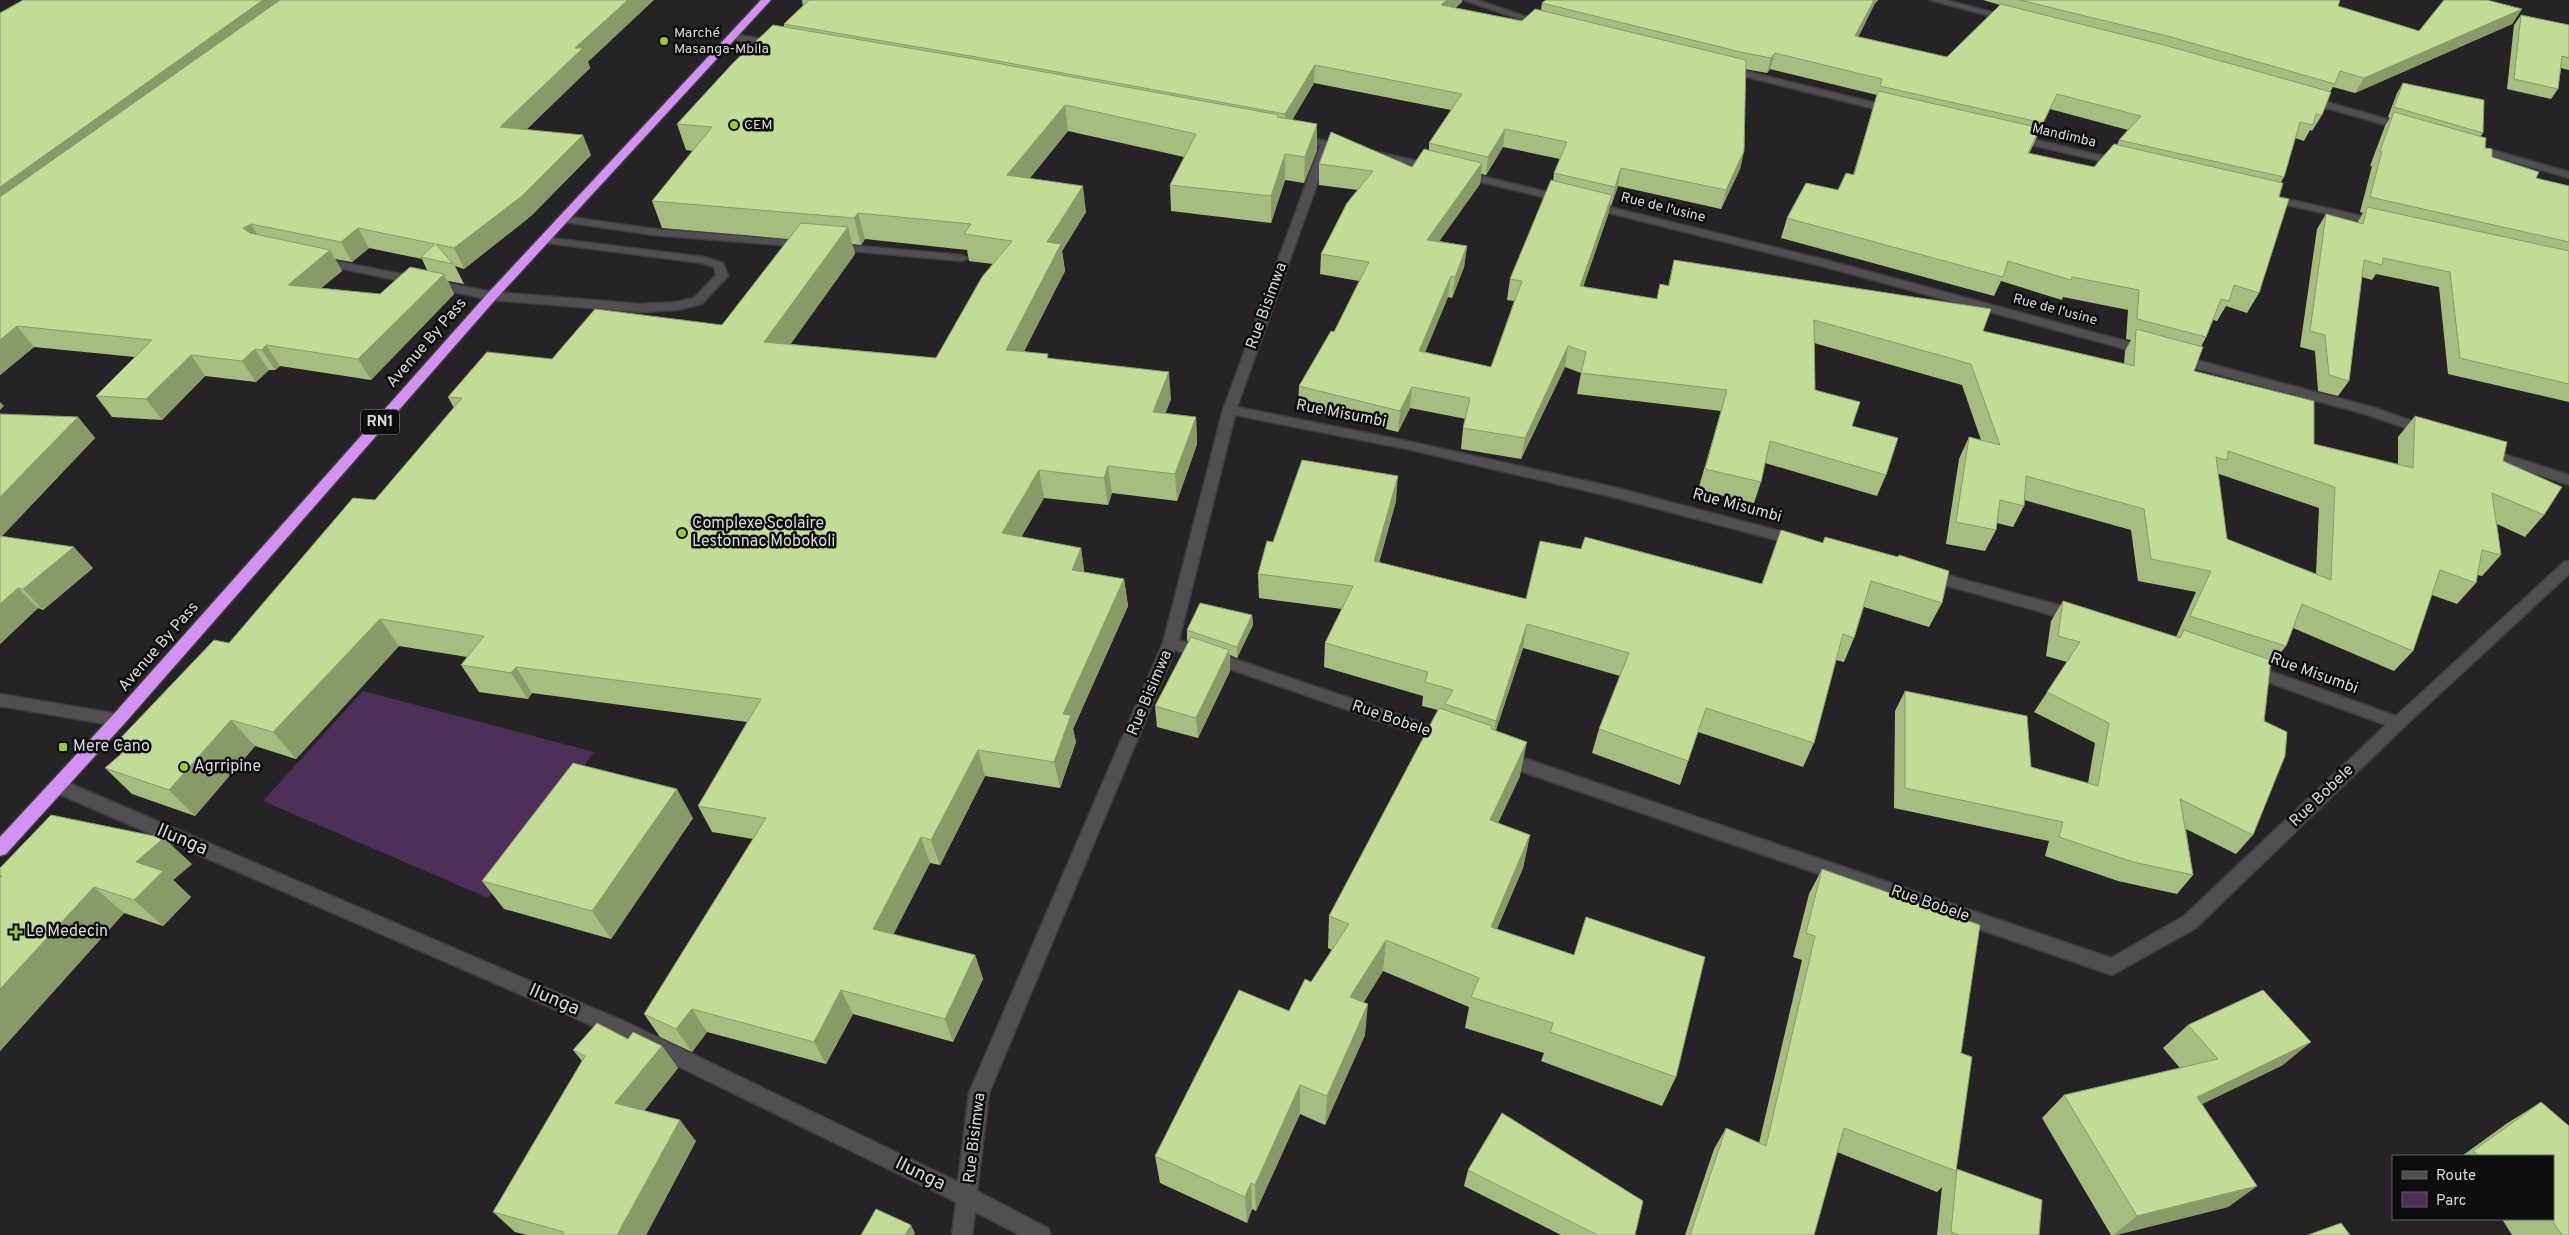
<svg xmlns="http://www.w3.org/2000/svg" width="2569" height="1235" font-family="Overpass,sans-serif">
	<rect width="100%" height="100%" fill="#252326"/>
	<!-- green -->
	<path fill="#4d2f5a" d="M363,691L594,752L488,898L263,801Z"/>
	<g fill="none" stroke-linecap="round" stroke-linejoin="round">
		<!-- lane casing -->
		<g stroke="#3f3d40" stroke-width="3">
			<path id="lane" d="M562,216L654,229L806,241L812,244L806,247L654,235L558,221L556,219Z
				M543,237L704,257L723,263L728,276L702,304L677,310L641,312L492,300L320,264L314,261L320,258L492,292L641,304L677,302L694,298L716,275L714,267L702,263L539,242L537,240Z
				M834,244L962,255L968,258L962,261L830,249V245Z"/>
		</g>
		<!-- street casing -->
		<g stroke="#3f3d40" stroke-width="3">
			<path id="street" d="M1463,0H1477L1548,24L1540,26Z
				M1930,0H1946L2014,18L2009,21Z
				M732,34L777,41L782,44L777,47L729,39L727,37Z
				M1725,66L1896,108L1897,110L1892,113L1722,71V67Z
				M2306,96L2411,126L2412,128L2407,131L2302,101L2301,99Z
				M1297,135L1433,164L1438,167L1433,170L1330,148L1237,407L1407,441L1613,487L1799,536L1806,541L1799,546L1613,497L1407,449L1235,415L1179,640L1452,733L1454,738L1452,743L1446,744L1175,650L989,1093L977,1191L1048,1228L1051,1235H1020L975,1212L972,1235H952L956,1202L614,1035L52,791L50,786L52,781L58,779L64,781L628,1023L958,1182L969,1093L1163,643L1223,410L1320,146L1293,140L1292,138Z
				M2015,135L2125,161L2126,163L2121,166L2011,140L2010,138Z
				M2472,144L2569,172V178L2468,149L2467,147Z
				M1460,171L1568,197L1570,199L1564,202L1456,176V172Z
				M2270,195L2379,220L2385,223L2379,226L2266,200V196Z
				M1589,202L1830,261L2151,348L2153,351L2147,355L1822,266L1585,207L1583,205Z
				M2177,355L2375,408L2431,428L2433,431L2426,435L2365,414L2173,362L2171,359L2173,356Z
				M2485,448L2569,475V485L2480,455L2478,452Z
				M2569,561V574L2404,727L2196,928L2112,975L1497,763L1495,758L1497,753L1503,751L2111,958L2184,916L2386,725L2246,674L2243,670L2246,666H2256L2396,716L2564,562Z
				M1928,570L2077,610L2082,612L2084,616L2082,620L2077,622L1923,579L1921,575L1923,571Z
				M0,694L118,714L124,716L126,720L124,724L118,726L0,706Z"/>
		</g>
		<!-- highway casing -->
		<g stroke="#3f3d40" stroke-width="3">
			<path id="highway" d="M761,0H771L496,299L124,724L6,854L0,856V837L112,716L488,293Z"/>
		</g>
		<!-- lane -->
		<use href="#lane" fill="#514f52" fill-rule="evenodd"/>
		<!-- street -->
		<use href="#street" fill="#514f52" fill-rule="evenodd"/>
		<!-- highway -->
		<use href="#highway" fill="#d392f2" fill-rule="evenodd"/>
	</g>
	<!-- wall -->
	<path fill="#a6bd80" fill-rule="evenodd" d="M802,0H1462V2L1455,8L1522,21L1541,10L1542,3L1546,0H1878L1874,5L1858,37L1947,57L2000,5L1983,0H2340L2338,6L2419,31L2522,9L2512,24L2355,93L2333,87L2330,92L2322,115L2312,131L2310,130L2304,141L2295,138L2284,177L2281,182L2279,197L2259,293L2247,313L2226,306L2217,321L2213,320L2206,337L2201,347L2194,371L2314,444L2398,464V437L2415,416L2503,461L2544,515L2525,537L2497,524L2501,555L2482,576L2477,575L2476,583L2457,604L2432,595L2413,651L2394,671L2293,628L2286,646L2270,666L2253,835L2236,854L2186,829L2193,875L2177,894L2118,881L2045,856L2049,841L1894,808L1895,711L1905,691L2031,767L2088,783L2095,743L2034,712L2067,662L2046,656L2051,621L2063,601L2176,637L2196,592L2138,581L2131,530L2024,500V506L2013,527L1997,523L1996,530L1985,551L1946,544L1959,459L1969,437L1981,440L1962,385L1814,343L1815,390L1852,426L1886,475L1877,496L1765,463L1761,482L1754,503L1698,490L1721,411L1577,394L1581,373L1565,367L1521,459L1461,449L1463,428L1466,419L1410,408L1398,432L1298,407L1299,386L1334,332L1359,281L1320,274L1321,254L1358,190L1319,185V164L1412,167L1429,151V143L1451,110L1314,83L1292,120L1317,124V150L1304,183L1285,180L1271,223L1171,211L1170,185L1184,157L1068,131L1030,178L1086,212L1062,251L1065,271L1024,351L1049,358L1171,399L1165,413L1196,417L1197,444L1177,501L1112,493L1108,505L1044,498L1021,537L1081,548L1084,572L1124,579L1128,606L1073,729L1076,742L1060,788L985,776L940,865L930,863L893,934L975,955L983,979L953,1042L853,1014L826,1064L707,1032L692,1052L660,1037L644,1014L753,839L712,832L698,806L747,722L532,693L528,699L479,692L461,665L467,657L399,646L296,759L255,746L195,816L132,794L105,768L121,754L113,746L229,643L375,500L454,408L448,397L552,359L722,325L789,239L662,228L652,201L693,151L686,150L677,124L784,27V24L803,6ZM1745,69L1767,73L1770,69L1877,95L1853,175L1838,190L1787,218L1781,238L1994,296L2001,281L2062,300L2063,297L2128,310L2126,339L2131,340L2125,351L2124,364L1674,260L1668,286L1657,299L1583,287L1608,215L1610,205L1611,206L1618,186L1721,209L1740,169L1744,151ZM2050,109L2128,130L2119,140L2117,145L2094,167L2029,154ZM1503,147L1560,159L1554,173L1553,181L1510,279L1507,300L1514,301L1491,367L1425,352L1448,297L1452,298L1464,267L1467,246L1439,241L1480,184L1481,174L1486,175ZM865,239L967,250L969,261L993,264L936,358L790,344L855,254L852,244L861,245ZM2218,474H2219L2319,508L2316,574L2227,539Z
		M0,13L588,62L590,68L526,130L591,155L531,216L464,269L455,266L464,284L448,281L454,294L371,380L280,366L275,370H269L256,382L205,376L162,420L112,417L96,396L135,357L34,347L0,375ZM369,248L422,259L427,270L380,294L321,288L342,271L335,259L352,262Z
		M2521,15L2569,25V70L2561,68L2558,89L2551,99L2507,89L2514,25Z
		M2403,83L2483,133L2480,137L2485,148L2492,157L2536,178L2569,186V402L2448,374L2439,287L2376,274L2372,280L2362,277L2349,381L2338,396L2318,391L2315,351L2300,347L2317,229L2326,214L2357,223L2363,213L2360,212L2372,166H2370L2385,126L2390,118L2388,117L2397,93Z
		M0,414L78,417L95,438L2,536L93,568L43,610L38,608L0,644Z
		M1396,501L1379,563L1526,599L1762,584L1823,543L1825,537L1942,603L1929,627L1864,607L1854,638L1844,662L1836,660L1814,743L1803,767L1698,732L1680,785L1592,753L1599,729L1620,676L1523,648L1496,730L1520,776L1498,823L1530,835L1523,868L1497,929L1676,1077L1662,1106L1541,1061L1544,1053L1465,1028L1469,1007L1383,971L1363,1003L1365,1035L1325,1125L1300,1114L1256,1211L1252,1209L1247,1223L1160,1183L1155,1156L1289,1011L1311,982L1332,950L1328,948L1329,916L1438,710L1422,706L1423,696L1324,667L1325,643L1342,609L1259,598L1258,574L1273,542Z
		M1252,615L1253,625L1237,658L1230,655V671L1198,738L1157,727L1155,706L1189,641H1187V630Z
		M693,818L611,939L504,909L482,881Z
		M192,864L173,880L191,897L163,926L124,913L0,1051V868Z
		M1822,869L1961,1053L1956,1169L2039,1235H1937L1942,1187L1937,1192L1837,1152L1814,1235H1685L1714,1149L1726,1128L1759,1143L1802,960L1793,957L1809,894Z
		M2188,1025L2283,1065L2202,1104L2257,1186L2228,1207L2116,1235H2111L2042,1118L2064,1095L2180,1068L2163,1048Z
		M628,1039L662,1046L678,1068L644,1111L696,1141L646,1235H527L515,1232L493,1212L582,1061L573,1050Z
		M2541,1102L2569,1126V1235H2512L2502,1219H2553V1156H2462L2506,1124Z
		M1468,1170L1635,1235H1561L1464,1186Z"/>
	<!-- shaded-wall -->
	<path fill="#879a68" d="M263,0H299L0,218V187Z
		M628,0H654L588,62L590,68L508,147L500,127L575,48Z
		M1447,0H1462V2L1440,22L1441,5Z
		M1874,0H1878L1874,5L1851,52L1855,36Z
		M2522,9L2512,24L2355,93L2364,78Z
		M1775,53L1770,69L1767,73L1771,58Z
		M1315,65L1314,83L1285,132V114Z
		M1065,105L1068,131L1011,201L1007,175Z
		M1317,124V150L1304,183L1305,157Z
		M1505,129L1503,147L1486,175L1488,157Z
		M583,135L591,155L531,216L464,269L454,248Z
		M1744,151L1740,169L1721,209L1726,190Z
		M1285,154V180L1271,223V196Z
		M1482,163L1480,184L1426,260L1427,240Z
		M1621,168L1618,186L1611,206L1615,187Z
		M1083,186L1086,212L1062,251L1065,271L1011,377L1006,350L1047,242Z
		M1612,195L1608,215L1576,307L1580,286Z
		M858,213L865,239L861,245L854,218Z
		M251,224L263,244L243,228Z
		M848,227L855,254L773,369L764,342Z
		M358,228L369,248L352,262L341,242Z
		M1467,246L1464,267L1452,298L1455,277Z
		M330,250L342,271L301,305L288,285Z
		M444,274L454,294L371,380L358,359Z
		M1451,276L1448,297L1417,372L1419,351Z
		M17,326L34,347L0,375V340Z
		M266,345L280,366L275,370L262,350Z
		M1568,346L1565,367L1521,459L1525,438Z
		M255,349L269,370L256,382L242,361Z
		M191,355L205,376L162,420L146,399Z
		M1169,372L1171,399L1156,439L1153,412Z
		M1412,387L1410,408L1398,432L1400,411Z
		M0,402L4,406L0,410Z
		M78,417L95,438L0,538V497Z
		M1196,417L1197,444L1177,501L1175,474Z
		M1108,466L1112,493L1108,505L1104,478Z
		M1039,470L1044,498L1008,560L1002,533Z
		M1398,476L1396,501L1372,586L1374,561Z
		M74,547L93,568L43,610L23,589Z
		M1081,548L1085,576L1072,570Z
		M1124,579L1128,606L1073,729L1076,742L1060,788L1054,762L1063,714Z
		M18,588L38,608L0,644V604Z
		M1252,615L1253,625L1237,658V647Z
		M380,619L399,646L296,759L273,732Z
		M1527,624L1523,648L1491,745L1496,721Z
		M1229,650L1230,671L1198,738L1196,718Z
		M516,667L532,693L528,699L511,673Z
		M231,720L255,746L195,816L169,790Z
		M1527,742L1520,776L1484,853L1490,820Z
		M978,750L985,776L940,865L931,840Z
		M677,789L693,818L611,939L592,911Z
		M1530,835L1523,868L1484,958L1491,927Z
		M921,837L930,863L884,953L873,929Z
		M164,838L192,864L173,880L191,897L163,926L134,900L136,862Z
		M94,887L124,913L0,1051V989Z
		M1386,940L1383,971L1348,1028L1350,997Z
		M975,955L983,979L953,1042L945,1019Z
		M841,990L853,1014L826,1064L814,1042Z
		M1368,1004L1365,1035L1325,1125L1327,1096Z
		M692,1009L707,1032L692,1052L676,1029Z
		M2311,1042L2283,1065L2171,1119L2197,1097Z
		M662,1046L678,1068L633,1125L615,1103Z
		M1300,1085V1114L1256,1211L1255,1185Z
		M680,1120L696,1141L646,1235H617Z
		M1251,1183L1252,1209L1247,1223L1245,1197Z
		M2257,1186L2228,1207L2116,1235H2113L2137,1216Z
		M911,1225L915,1233L914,1235H905Z"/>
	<!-- building -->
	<path fill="#c1dc95" stroke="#879a68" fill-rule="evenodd" d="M23,0H263L0,187V13Z
		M280,0H628L575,48H583L500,127L583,135L522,196L454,248L436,244L453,264L421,257L435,244L358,228L341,242L251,224L243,228L250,233L330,250L288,285L380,294L410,267L444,274L358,359L266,345L262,350L255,349L242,361L191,355L146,399L96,396L152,340L17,326L0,340V197Z
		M809,0H1447L1441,5L1522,21L1535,9L1746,60L1744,151L1726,190L1621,168L1615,187L1554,173L1567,142L1505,129L1488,157L1429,143L1462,94L1315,65L1285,114L976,57L784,24Z
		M1546,0H1874L1855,36L1947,57L2001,4L2164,45L2331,92L2322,115L2316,114L2313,125L2300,122L2284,177L2119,140L2141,116L2057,94L2043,123L1880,86L1882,79L1775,53L1771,58L1745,53L1542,3Z
		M2020,0H2340L2338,6L2419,31L2444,0H2487L2522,9L2364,78L2340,71L2335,84L2171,37Z
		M2521,15L2569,25V58L2562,56L2558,89L2514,79Z
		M773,25L974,59L1279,115L1277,117L1317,124L1305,157L1285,154L1271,196L1170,185L1196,134L1065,105L1007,175L1083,186L1047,242L1061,244L1006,350L1048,354L1047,358L1169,372L1153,412L1196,417L1175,474L1108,466L1104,478L1039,470L1002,533L1081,548L1072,570L1124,579L1063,714L1071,715L1054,762L978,750L931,840L921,837L873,929L975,955L945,1019L841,990L814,1042L692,1009L676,1029L644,1014L766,818L698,806L761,699L516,667L511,673L461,665L484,636L380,619L273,732L231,720L169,790L105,768L127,749L113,746L214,640L229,643L353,498L375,500L462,398L448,397L487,352L552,359L595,309L722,325L801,223L848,227L764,342L936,358L982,277L1012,241L964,234L971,224L858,213L854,218L652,201L712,127L677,124L733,63Z
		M2403,83L2484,100L2483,133L2394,107Z
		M1878,91L2040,128L2028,153L2094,167L2114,144L2283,183L2279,197L2289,199L2259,293L2234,285L2229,301L2221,299L2206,337L2137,319L2139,290L2072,277L2071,280L2008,261L2003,277L1787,218L1806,183L1838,190L1846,173L1854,175Z
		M2394,112L2486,138L2485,148L2492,149V157L2539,172L2536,178L2569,186V242L2370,197L2382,151H2380Z
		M1331,132L1412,167L1424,149L1482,163L1427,240L1467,246L1455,277L1451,276L1419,351L1491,367L1522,281L1510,279L1551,180L1612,195L1580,286L1657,299L1660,284L1669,286L1674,260L1991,309L1983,331L2134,366L2136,329L2203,347L2194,371L2314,401V444L2413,468L2415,416L2507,442L2503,461L2562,487L2544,515L2492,493L2501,555L2482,550L2476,583L2440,570L2413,651L2302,604L2286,646L2190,616L2211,571L2151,559L2144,509L2026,476L2024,506L2000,500L1996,530L1956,522L1969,437L2000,445L1971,364L1814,320L1815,390L1860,402L1852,426L1898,438L1886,475L1770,441L1761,482L1705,469L1727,390L1581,373L1586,352L1568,346L1525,438L1463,428L1470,398L1412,387L1400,411L1299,386L1331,331L1334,332L1369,262L1321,254L1347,203L1373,171L1319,164ZM2228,451L2335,487L2331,580L2227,539L2216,457L2227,460Z
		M2367,207L2569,251V384L2460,358L2450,272L2383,258L2382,265L2364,260L2349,381L2329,375L2325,335L2310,331L2326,214L2363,224Z
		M0,414L78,417L0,497Z
		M1302,460L1398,476L1374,561L1526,599L1540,541L1581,549L1585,537L1762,584L1781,530L1823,543L1825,537L1898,557L1899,555L1949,571L1942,603L1871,581L1854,638L1843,634L1814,743L1706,708L1688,761L1599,729L1629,653L1527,624L1496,721L1445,704L1453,690L1425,682L1428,672L1325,643L1353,586L1258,574L1267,541L1273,542Z
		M0,536L74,547L23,589L18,588L0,604Z
		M2063,601L2180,638L2184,630L2271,660L2264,721L2287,732L2285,756L2253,835L2180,799L2193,875L2133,862L2059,837L2063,822L1905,788V691L2027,716L2031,767L2098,786L2109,723L2047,692L2080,642L2058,636Z
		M1200,603L1252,615L1237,647L1187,630Z
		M1191,637L1229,650L1196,718L1155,706Z
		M1439,708L1492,726L1491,729L1527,742L1490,820L1530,835L1491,927L1574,955L1586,917L1705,957L1676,1077L1550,1032L1553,1023L1471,997L1479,978L1386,940L1350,997L1368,1004L1327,1096L1300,1085L1255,1185L1251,1183L1245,1197L1155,1156L1239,990L1289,1011L1305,979L1311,982L1349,924L1329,916Z
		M573,763L677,789L592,911L482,881Z
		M51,815L164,838L136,862L163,871L134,900L94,887L0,989V878L2,876H0V868Z
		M1822,869L1980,925L1961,1053L1972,1057L1956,1171L1844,1128L1814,1235H1690L1726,1128L1766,1146L1815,936L1806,933Z
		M2263,990L2311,1042L2197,1097L2257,1186L2137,1216L2064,1095L2218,1059L2188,1025Z
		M597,1023L628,1039L633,1032L662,1046L615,1103L680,1120L617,1235H562L564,1232L493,1212L585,1056L573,1050Z
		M2541,1102L2569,1126V1235H2562L2551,1219H2553V1156H2479L2473,1151Z
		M1502,1113L1643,1201L1635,1235H1598L1468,1170Z
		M1957,1169L2042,1200L2039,1235H1959L1951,1232Z
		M876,1209L911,1225L905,1235H861Z
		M2341,1223L2350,1235H2308Z"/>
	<!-- markers -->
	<g fill="#9cca31" stroke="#0e0d0e" stroke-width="2">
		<circle cx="664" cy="41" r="5"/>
		<circle cx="734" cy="125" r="5"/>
		<circle cx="682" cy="533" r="5"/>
		<rect x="58" y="742" width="10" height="10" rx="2.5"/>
		<circle cx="184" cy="767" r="5"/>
		<path d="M13.5 924.5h5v5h5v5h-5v5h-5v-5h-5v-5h5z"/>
	</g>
	<g text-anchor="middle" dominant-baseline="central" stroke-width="5" stroke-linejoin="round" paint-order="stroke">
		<!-- far-poi labels -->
		<g font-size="14" fill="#d9d8da" stroke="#0e0d0e" text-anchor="start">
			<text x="674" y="33">Marché<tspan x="674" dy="16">Masanga-Mbila</tspan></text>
			<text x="744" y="125">CEM</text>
		</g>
		<!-- far-street labels -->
		<g font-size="14" fill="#d9d8da" stroke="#0e0d0e">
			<text transform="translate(2064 136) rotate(13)">Mandimba</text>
			<text transform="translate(1663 208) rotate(14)">Rue de l'usine</text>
			<text transform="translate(2055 310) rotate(15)">Rue de l'usine</text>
		</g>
		<!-- shield labels -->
		<rect fill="#0e0d0e" stroke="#9c9b9d" stroke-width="1" x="361" y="409.5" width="38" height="25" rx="4"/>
		<g font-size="15" font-weight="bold" fill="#d9d8da">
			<text x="380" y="422">RN1</text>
		</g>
		<!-- street labels -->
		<g font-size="16" fill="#d9d8da" stroke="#0e0d0e">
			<text transform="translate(1267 306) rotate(-70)">Rue Bisimwa</text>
			<text transform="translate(427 343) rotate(-49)">Avenue By Pass</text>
			<text transform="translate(1341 414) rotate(11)">Rue Misumbi</text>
			<text transform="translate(1737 506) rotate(15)">Rue Misumbi</text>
			<text transform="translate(159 647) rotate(-49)">Avenue By Pass</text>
			<text transform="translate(2314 674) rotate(20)">Rue Misumbi</text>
			<text transform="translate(1150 693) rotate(-67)">Rue Bisimwa</text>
			<text transform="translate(1391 719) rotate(19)">Rue Bobele</text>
			<text transform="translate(2322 796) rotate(-44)">Rue Bobele</text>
			<text transform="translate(1930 904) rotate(19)">Rue Bobele</text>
			<text transform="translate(975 1138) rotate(-83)">Rue Bisimwa</text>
		</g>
		<!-- poi labels -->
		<g font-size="16" fill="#d9d8da" stroke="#0e0d0e" text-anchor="start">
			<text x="692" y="524">Complexe Scolaire<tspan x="692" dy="18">Lestonnac Mobokoli</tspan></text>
			<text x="73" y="747">Mere Cano</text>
			<text x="194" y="767">Agrripine</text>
			<text x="26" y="932">Le Medecin</text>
		</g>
		<!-- near-street labels -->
		<g font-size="19" fill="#d9d8da" stroke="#0e0d0e">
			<text transform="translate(182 840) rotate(23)">Ilunga</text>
			<text transform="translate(554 1000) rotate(23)">Ilunga</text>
			<text transform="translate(920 1174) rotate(26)">Ilunga</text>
		</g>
	</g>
	<!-- legend -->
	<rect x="2392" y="1155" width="162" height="65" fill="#0e0d0e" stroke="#5f5e60"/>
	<rect x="2402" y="1171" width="25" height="8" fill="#514f52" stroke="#5f5e60"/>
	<text x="2436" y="1180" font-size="15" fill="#d9d8da">Route</text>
	<rect x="2402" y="1192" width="25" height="15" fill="#4d2f5a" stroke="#5f5e60"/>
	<text x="2436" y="1205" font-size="15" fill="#d9d8da">Parc</text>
</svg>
